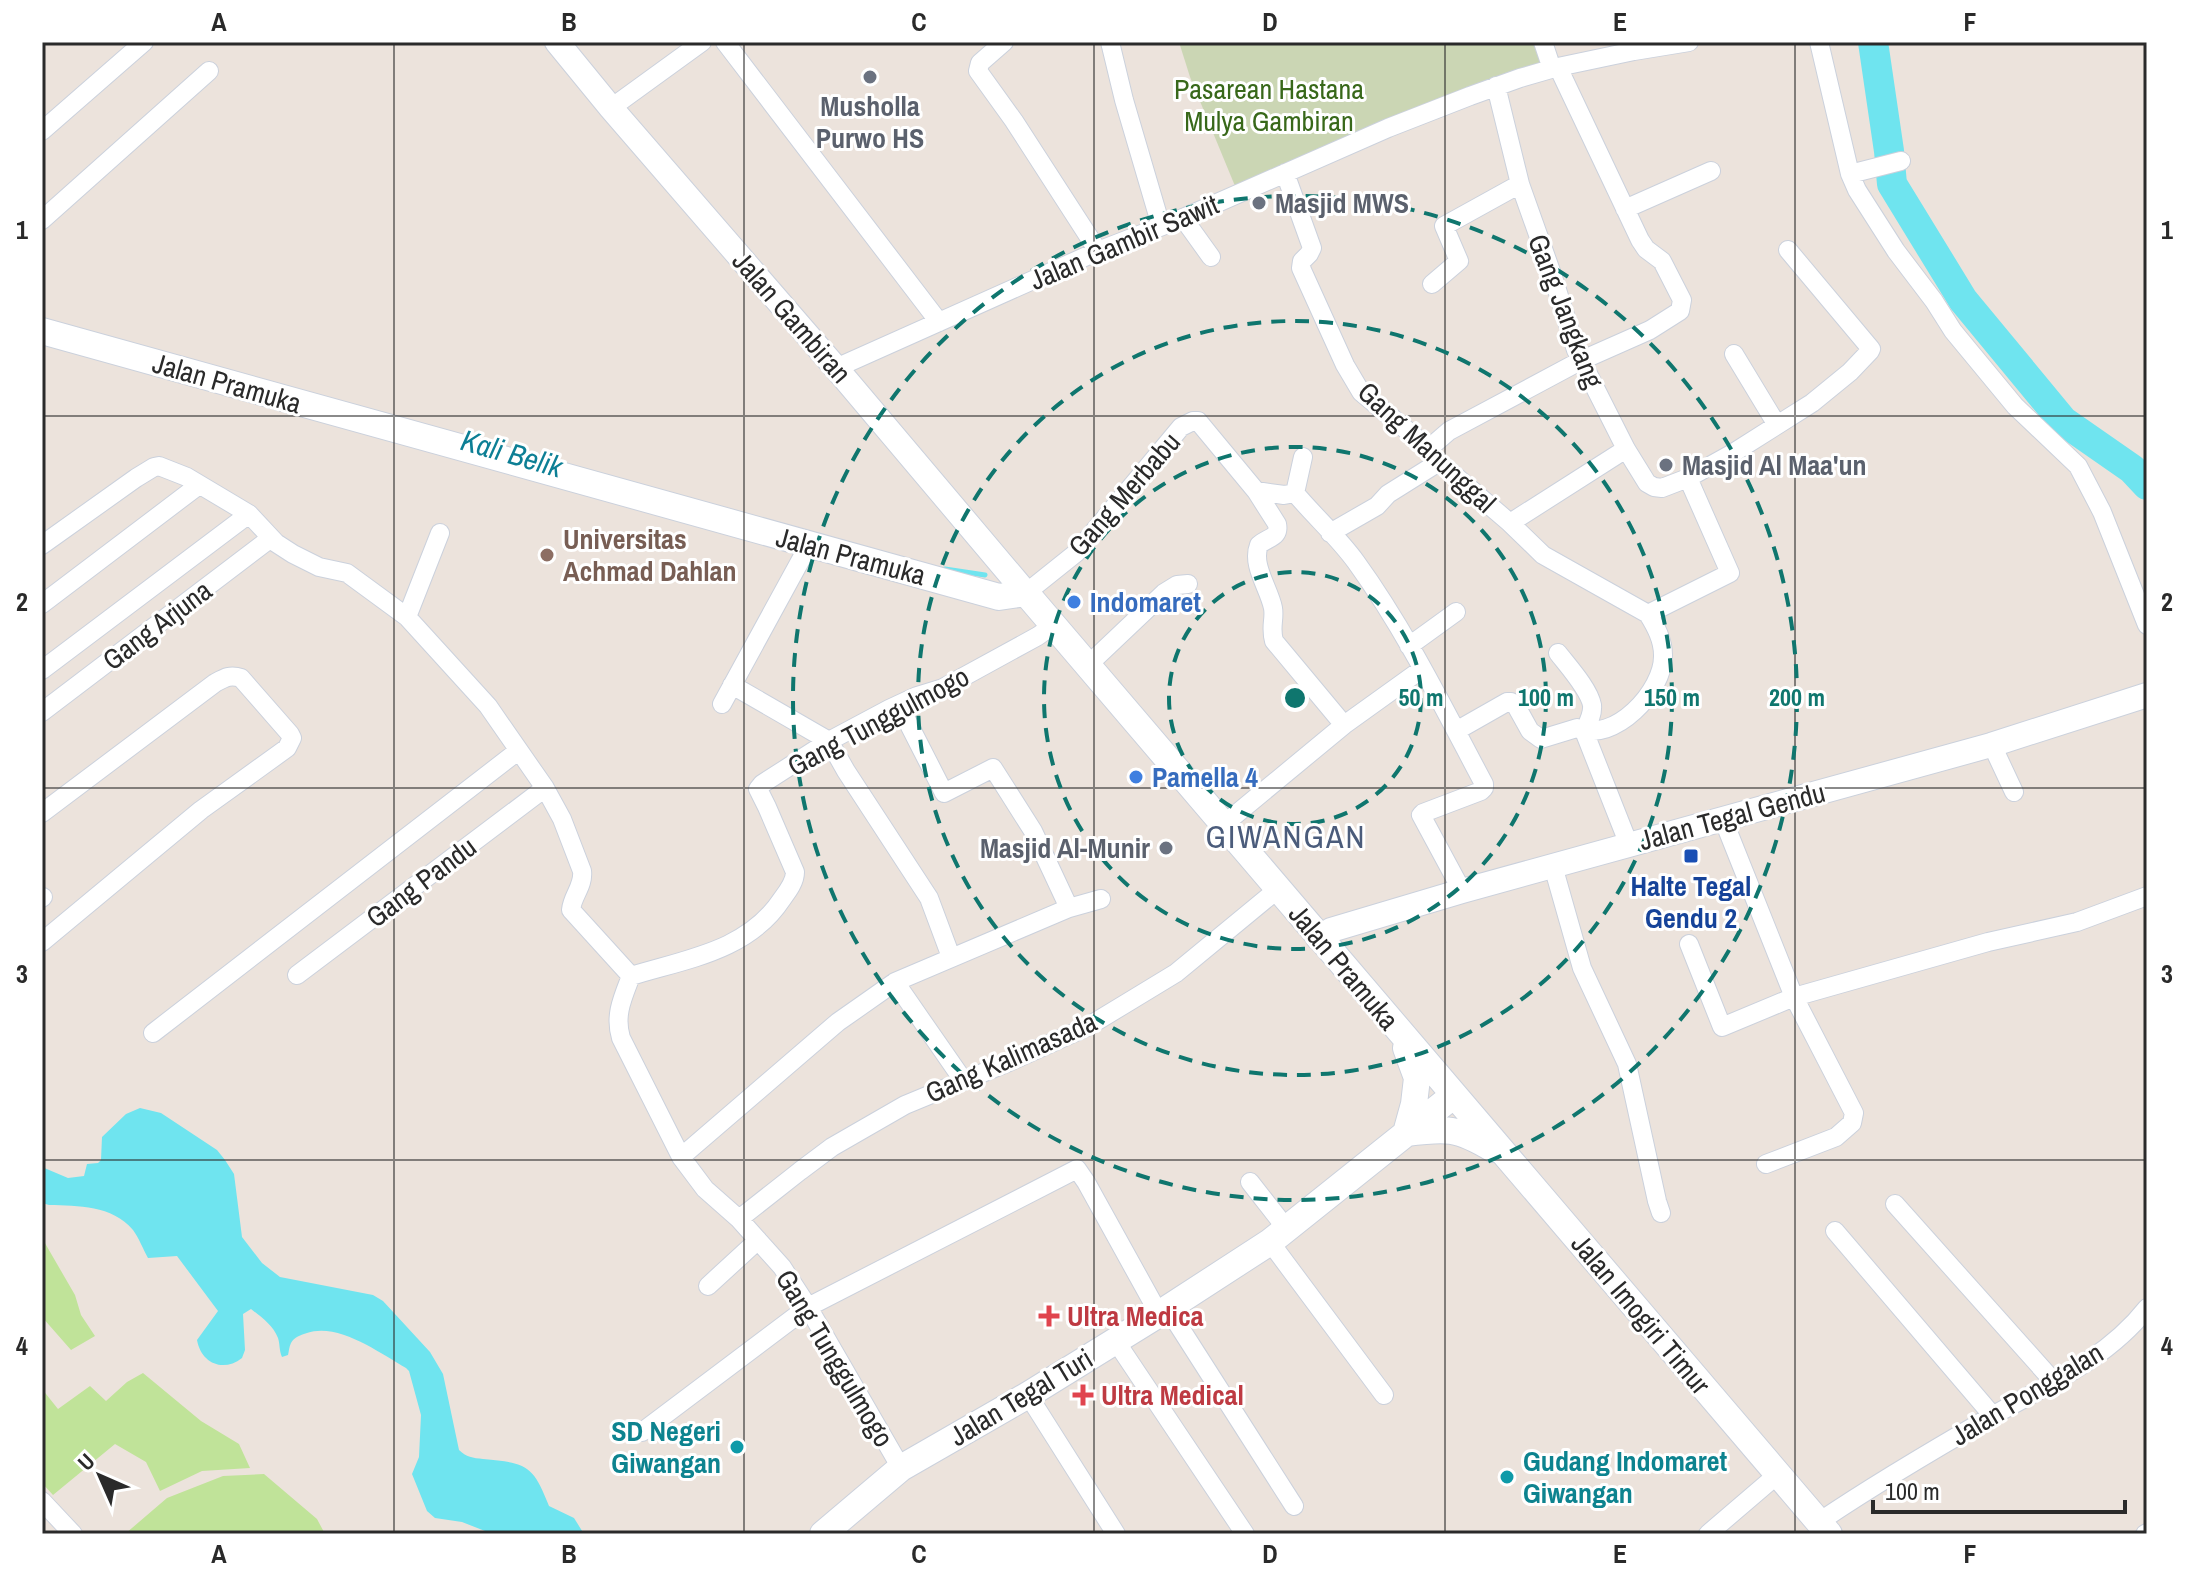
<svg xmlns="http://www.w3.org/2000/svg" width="2189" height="1576" font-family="'Archivo Narrow',sans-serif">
	<rect width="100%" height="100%" fill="#ece3dc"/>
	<!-- green -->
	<path fill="#c0e399" d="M42,1238L75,1295L81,1315L95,1336L71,1350L42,1317Z
		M143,1373L201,1421L239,1444L250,1468L202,1471L160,1491L146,1462L115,1444L53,1495L42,1483V1389L58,1409L90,1386L106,1401L127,1382Z
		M264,1474L317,1519L325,1534H125L167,1498L223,1476Z"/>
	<!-- cemetery -->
	<path fill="#cbd6b4" d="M1179,42H1537L1544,64L1235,186L1190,77Z"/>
	<!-- water -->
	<path fill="#6fe4ef" d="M140,1108L161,1113L217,1150L225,1160L234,1174L242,1237L262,1263L280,1277L373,1295L383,1301L430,1352L443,1374L459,1450C466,1457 473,1458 483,1459C526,1463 533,1464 549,1506L574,1518L584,1534H501L485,1531L462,1522L435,1518L427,1511L412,1474L419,1457L421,1415L409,1371L406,1368C380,1353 338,1322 307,1333C301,1335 294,1337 291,1343C289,1347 289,1351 288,1355L282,1357C279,1350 280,1344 278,1338C273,1325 261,1317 251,1309L243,1314L245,1350L242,1358C223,1373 201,1363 197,1340L218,1311L177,1256L148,1258C143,1249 139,1238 133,1230C112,1205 78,1206 49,1205L42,1203V1167L68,1178L84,1176L87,1164L98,1163L101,1160L102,1137L126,1114Z"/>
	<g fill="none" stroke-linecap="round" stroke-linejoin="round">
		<!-- stream -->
		<path stroke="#6fe4ef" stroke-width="5" d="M945,569L985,575"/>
		<!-- river -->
		<path stroke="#6fe4ef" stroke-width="30" d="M1873,42L1889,151L1892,184L1963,300L2063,421L2132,469L2147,485"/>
		<!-- minor casing -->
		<g stroke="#cbd1dc" stroke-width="20">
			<path id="minor" d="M725,42L939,322
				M1004,42L980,63L978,71L1014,121L1098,251
				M1110,42L1124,100L1161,226
				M1543,42L1552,69
				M1819,42L1850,174L1857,190L1896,251L1934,301L1953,331L2015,406L2078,466L2102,512L2147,625
				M1496,86L1520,184L1552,274L1576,350L1626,449L1647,483L1654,487L1662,488L1688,478L1733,453L1812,403L1850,372L1870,351L1871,349L1788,250
				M611,108L702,42
				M42,131L144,42
				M1285,173L1312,248L1309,254L1302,261L1301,268L1345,365L1361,392L1415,437L1439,462L1510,523L1543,555L1648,614C1656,627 1663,640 1663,655C1664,691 1614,744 1577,728L1541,739L1530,731L1515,704L1511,702H1507L1456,731
				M1850,174L1901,161
				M1625,209L1711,171
				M1183,218L1211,257
				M42,220L209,71
				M1432,284L1459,261L1444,226L1520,184
				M1734,354L1777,425
				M836,368L1098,251L1183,218L1388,128L1470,96L1520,78L1558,67L1634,51L1689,42
				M1427,450L1449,431L1580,361L1650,330L1680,311L1682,300L1662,261L1646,249L1640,240L1558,67
				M1303,457L1295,493C1315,517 1338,537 1356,562C1406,631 1444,709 1484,784V788L1481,791L1423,813L1421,815L1462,891
				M1256,491L1277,524C1280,538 1268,537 1259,545C1251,565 1269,588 1273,608C1275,619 1270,627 1274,641L1344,725
				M1510,523L1626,449
				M1330,533L1377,506L1388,494L1439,462
				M42,545L136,478L154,467L159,466L187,477L249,514L276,543L293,554L319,567L347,573L407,617L488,706L545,788L562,819L582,871C584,886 572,896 571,910L631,976
				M1026,593L1076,553L1181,427L1193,421H1198L1256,491L1284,495L1295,493
				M42,604L199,485
				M1648,614L1730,573L1688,478
				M407,617L440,533
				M1409,646L1456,612
				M1558,653C1568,666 1589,689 1592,705C1593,715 1588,723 1584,731L1629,845
				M1087,666L1164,593L1177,585L1188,584
				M42,670L249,514
				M732,685L829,741L846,771L929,898L951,957
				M722,704L810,543
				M899,705L944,793L993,768L1033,831L1069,908
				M42,712L271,538
				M1992,745L2014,792
				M42,813L215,683C224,678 230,674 241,678L290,734L292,738L287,748L201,810L42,942
				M1723,819L1794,997L1854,1113L1852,1123L1836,1137L1766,1164
				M1223,825L1344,725L1422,669
				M1553,866L1582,968L1627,1064L1657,1201L1661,1213
				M42,898L43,897
				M1689,944L1722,1027L1794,997L1988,942L2077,922L2147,896
				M297,975L545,788
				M895,982L963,1080
				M153,1033L518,751
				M681,1157L838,1022L895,982L1069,908L1101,899
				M1250,1182L1286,1228
				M1895,1204L2054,1382
				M739,1219L800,1171L832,1147L905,1105L1009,1062L1087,1027L1125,1004L1176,973L1278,889
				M1835,1231L1993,1416
				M1270,1242L1384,1395
				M708,1286L758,1240
				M1168,1309L1294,1506
				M1115,1340L1245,1534
				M1028,1395L1116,1534
				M642,1432L808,1307L1077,1169L1086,1182L1159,1314
				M901,1468L808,1307L782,1267L739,1219L705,1189L681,1157L621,1038C614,1015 623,997 631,976C686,959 748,951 782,899C788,891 795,882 795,872L767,807L758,789L762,784L829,741L889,709L917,696L943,688L1038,636L1053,625
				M42,1501L73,1534
				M1819,1522C1875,1484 1933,1450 1992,1416C2047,1385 2107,1359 2147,1308
				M1708,1534L1778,1474
				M2145,1534L2147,1533"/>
		</g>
		<!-- tertiary casing -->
		<g stroke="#cbd1dc" stroke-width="26">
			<path id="tertiary" d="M557,42L611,108L836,368L1026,593
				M1318,938L1331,930L1462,891L1991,745L2147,695"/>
		</g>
		<!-- secondary casing -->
		<g stroke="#cbd1dc" stroke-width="28">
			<path id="secondary" d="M42,331L999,597L1026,593L1829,1534
				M1406,1133C1446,1128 1457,1127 1493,1149
				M1406,1133L1414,1104L1417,1078L1406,1048
				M823,1534L901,1468L1028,1395L1159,1314L1270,1242L1454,1095"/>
		</g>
		<!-- minor -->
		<use href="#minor" stroke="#fff" stroke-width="18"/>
		<!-- tertiary -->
		<use href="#tertiary" stroke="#fff" stroke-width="24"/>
		<!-- secondary -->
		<use href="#secondary" stroke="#fff" stroke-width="26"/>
	</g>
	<!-- grid -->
	<path fill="none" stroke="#2a2a2a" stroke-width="2" stroke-opacity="0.55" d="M394,42V1534M744,42V1534M1094,42V1534M1445,42V1534M1795,42V1534M42,416H2147M42,788H2147M42,1160H2147"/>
	<!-- distance rings -->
	<g fill="none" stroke="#0f766e" stroke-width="4" stroke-dasharray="14 10">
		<circle cx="1295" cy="698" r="126"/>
		<circle cx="1295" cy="698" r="251"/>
		<circle cx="1295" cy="698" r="377"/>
		<circle cx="1295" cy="698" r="502"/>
	</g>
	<!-- markers -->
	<g fill="#6b7280" stroke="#fff" stroke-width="3">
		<circle cx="870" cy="77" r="8"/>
		<circle cx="1259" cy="203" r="8"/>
		<circle cx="1666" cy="465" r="8"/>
		<circle cx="1166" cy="848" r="8"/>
	</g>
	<circle fill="#8d6e63" stroke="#fff" stroke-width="3" cx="547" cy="555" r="8"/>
	<g fill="#3f7fe0" stroke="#fff" stroke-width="3">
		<circle cx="1074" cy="602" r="8"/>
		<circle cx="1136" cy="777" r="8"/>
	</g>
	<rect fill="#1a4fb4" stroke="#fff" stroke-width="3" x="1683" y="848" width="16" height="16" rx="4"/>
	<g fill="#e0444e" stroke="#fff" stroke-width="3">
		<path d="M1045 1304h8v8h8v8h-8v8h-8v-8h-8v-8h8z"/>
		<path d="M1079 1383h8v8h8v8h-8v8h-8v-8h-8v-8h8z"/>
	</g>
	<g fill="#0f9aa8" stroke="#fff" stroke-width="3">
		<circle cx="737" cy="1447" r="8"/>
		<circle cx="1507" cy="1477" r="8"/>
	</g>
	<g text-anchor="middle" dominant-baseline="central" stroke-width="6" stroke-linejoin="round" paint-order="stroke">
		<!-- park labels -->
		<g font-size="28" fill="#38681a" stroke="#fff">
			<text x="1269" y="89">Pasarean Hastana<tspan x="1269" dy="32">Mulya Gambiran</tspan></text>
		</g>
		<!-- worship labels -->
		<g font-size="28" font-weight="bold" fill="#5b616d" stroke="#fff" text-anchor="start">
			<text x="870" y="106" text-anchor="middle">Musholla<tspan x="870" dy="32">Purwo HS</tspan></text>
			<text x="1275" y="203">Masjid MWS</text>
			<text x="1682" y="465">Masjid Al Maa'un</text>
			<text x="1150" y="848" text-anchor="end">Masjid Al-Munir</text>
		</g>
		<!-- street labels -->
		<g font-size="28" fill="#2a2a2a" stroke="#fff">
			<text transform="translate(1124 242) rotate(-23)">Jalan Gambir Sawit</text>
			<text transform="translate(1566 311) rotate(69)">Gang Jangkang</text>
			<text transform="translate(792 317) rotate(49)">Jalan Gambiran</text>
			<text transform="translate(227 383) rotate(16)">Jalan Pramuka</text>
			<text transform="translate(1427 447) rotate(43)">Gang Manunggal</text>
			<text transform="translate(1124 494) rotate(-49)">Gang Merbabu</text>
			<text transform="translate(851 556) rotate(15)">Jalan Pramuka</text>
			<text transform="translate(157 625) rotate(-37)">Gang Arjuna</text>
			<text transform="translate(878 721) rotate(-28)">Gang Tunggulmogo</text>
			<text transform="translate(1732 816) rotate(-15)">Jalan Tegal Gendu</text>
			<text transform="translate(421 882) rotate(-37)">Gang Pandu</text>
			<text transform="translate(1344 967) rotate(50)">Jalan Pramuka</text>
			<text transform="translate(1011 1057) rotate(-24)">Gang Kalimasada</text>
			<text transform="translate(1641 1314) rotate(50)">Jalan Imogiri Timur</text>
			<text transform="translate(835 1358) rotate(59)">Gang Tunggulmogo</text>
			<text transform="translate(2027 1394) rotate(-31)">Jalan Ponggalan</text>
			<text transform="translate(1021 1397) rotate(-31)">Jalan Tegal Turi</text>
		</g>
		<!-- education labels -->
		<g font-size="28" font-weight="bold" fill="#785e54" stroke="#fff" text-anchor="start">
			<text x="563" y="539">Universitas<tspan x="563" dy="32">Achmad Dahlan</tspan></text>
		</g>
		<!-- shop labels -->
		<g font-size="28" font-weight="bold" fill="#366cbe" stroke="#fff" text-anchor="start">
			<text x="1090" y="602">Indomaret</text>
			<text x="1152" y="777">Pamella 4</text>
		</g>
		<!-- transit labels -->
		<g font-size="28" font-weight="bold" fill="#164399" stroke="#fff">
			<text x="1691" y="886">Halte Tegal<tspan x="1691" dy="32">Gendu 2</tspan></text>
		</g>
		<!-- health labels -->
		<g font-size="28" font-weight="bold" fill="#be3a42" stroke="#fff" text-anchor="start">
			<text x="1067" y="1316">Ultra Medica</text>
			<text x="1101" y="1395">Ultra Medical</text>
		</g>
		<!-- culture labels -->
		<g font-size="28" font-weight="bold" fill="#0d838f" stroke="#fff" text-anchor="end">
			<text x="721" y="1431">SD Negeri<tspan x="721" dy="32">Giwangan</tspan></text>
			<text x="1523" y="1461" text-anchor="start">Gudang Indomaret<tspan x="1523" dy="32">Giwangan</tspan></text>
		</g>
		<!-- water labels -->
		<g font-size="30" font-style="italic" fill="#0d7f95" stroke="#fff">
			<text transform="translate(512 453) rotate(16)">Kali Belik</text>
		</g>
		<!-- quarter labels -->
		<g font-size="32" letter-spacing="2" fill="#4b5c7b" stroke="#fff">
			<text x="1286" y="836">GIWANGAN</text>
		</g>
	</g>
	<circle cx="1295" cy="698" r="12" fill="#0f766e" stroke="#fff" stroke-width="4"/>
	<g font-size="24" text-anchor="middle" font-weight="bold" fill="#0f766e" stroke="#fff" stroke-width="6" stroke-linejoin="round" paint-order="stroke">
		<text x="1421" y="706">50 m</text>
		<text x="1546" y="706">100 m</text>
		<text x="1672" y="706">150 m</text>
		<text x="1797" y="706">200 m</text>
	</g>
	<!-- border -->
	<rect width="2189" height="1576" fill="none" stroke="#ffffff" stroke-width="88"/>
	<!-- north arrow -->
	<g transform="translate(100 1476) rotate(315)" stroke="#ffffff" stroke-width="6" paint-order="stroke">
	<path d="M0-6L14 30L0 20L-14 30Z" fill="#2a2a2a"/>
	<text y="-12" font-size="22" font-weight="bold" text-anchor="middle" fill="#2a2a2a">U</text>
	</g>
	<!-- scale -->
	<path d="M1873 1500v12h252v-12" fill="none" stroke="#2a2a2a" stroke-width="4"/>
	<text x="1885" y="1500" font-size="24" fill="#2a2a2a" stroke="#ffffff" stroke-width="6" paint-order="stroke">100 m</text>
	<rect x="44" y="44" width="2101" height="1488" fill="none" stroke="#2a2a2a" stroke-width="3"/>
	<g font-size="26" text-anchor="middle" font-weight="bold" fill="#2a2a2a">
		<text x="219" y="31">A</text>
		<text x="569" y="31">B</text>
		<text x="919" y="31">C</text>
		<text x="1270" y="31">D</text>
		<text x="1620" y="31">E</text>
		<text x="1970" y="31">F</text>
		<text x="22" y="239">1</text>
		<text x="2167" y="239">1</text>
		<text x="22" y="611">2</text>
		<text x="2167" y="611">2</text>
		<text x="22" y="983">3</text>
		<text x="2167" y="983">3</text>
		<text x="22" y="1355">4</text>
		<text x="2167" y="1355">4</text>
		<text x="219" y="1563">A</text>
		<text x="569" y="1563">B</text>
		<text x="919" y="1563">C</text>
		<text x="1270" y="1563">D</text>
		<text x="1620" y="1563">E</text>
		<text x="1970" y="1563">F</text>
	</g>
</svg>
